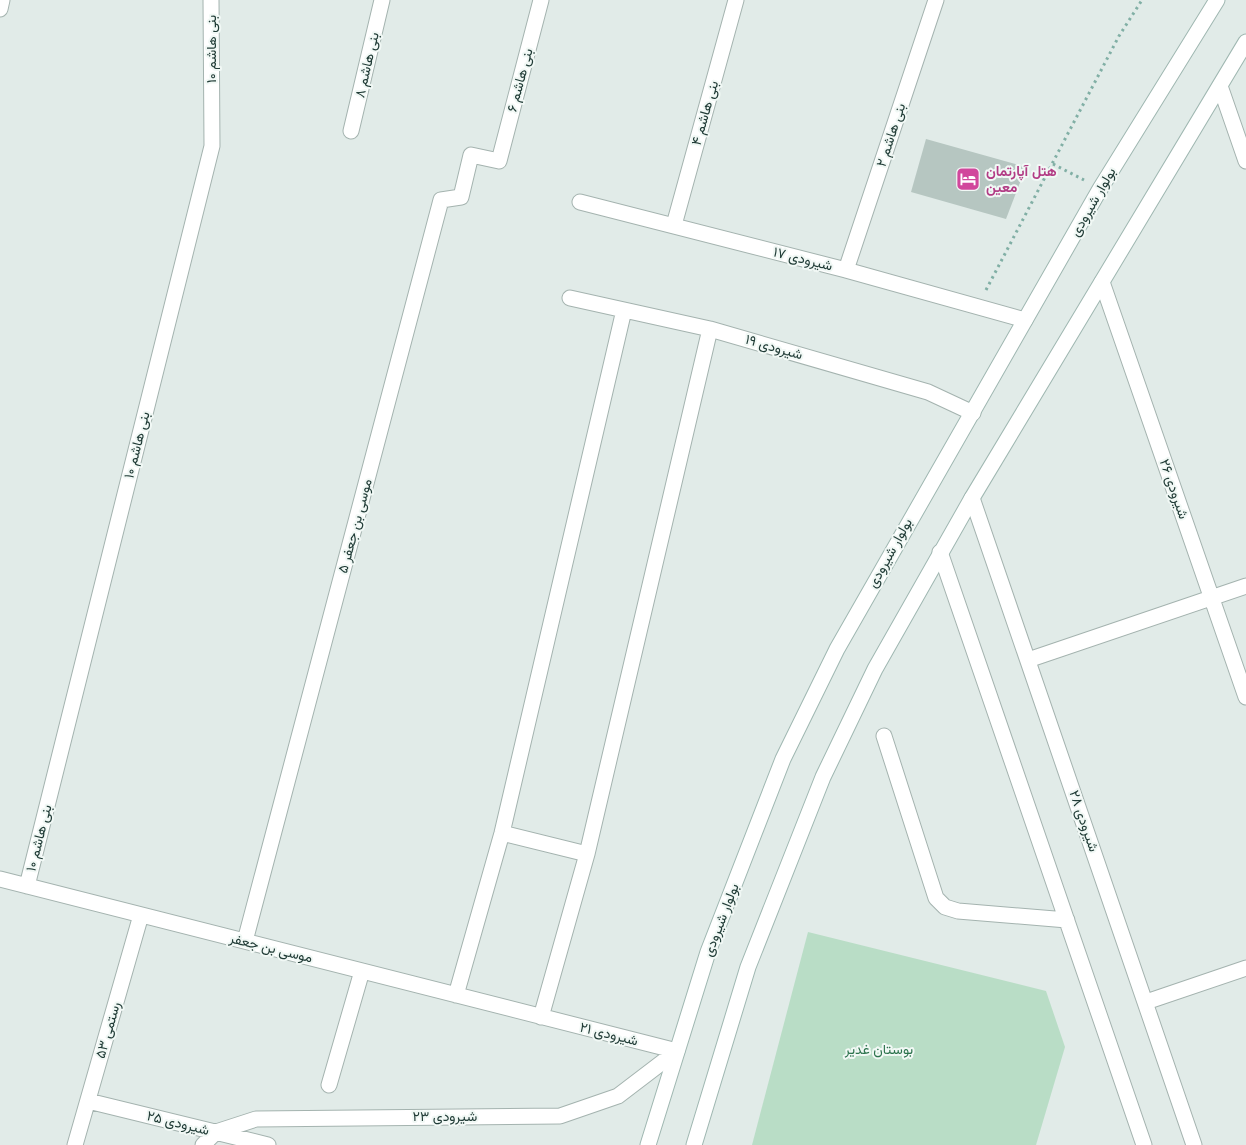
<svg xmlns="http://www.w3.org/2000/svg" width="1246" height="1145" font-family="'Nunito Sans',Vazirmatn,sans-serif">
	<rect width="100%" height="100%" fill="#e1ebe8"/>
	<!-- green -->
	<path fill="#b9ddc6" d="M808,932L1046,991L1065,1047L1036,1145H752Z"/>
	<!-- building -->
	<path fill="#b6c6c1" d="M926,139L1026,167L1006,219L911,192Z"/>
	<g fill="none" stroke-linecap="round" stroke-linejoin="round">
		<!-- street casing -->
		<g stroke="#a4b3af" stroke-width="17">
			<path id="street" d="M0,9L2,0
				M1220,86L1246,161
				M351,131L382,0
				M580,202L846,270L1025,320
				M674,225L736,0
				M846,270L936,0
				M1102,282L1246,697
				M570,298L710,329L928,392L973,413
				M972,498L1194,1145
				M940,552L1144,1145
				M1028,660L1246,586
				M884,736L936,898L945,907L958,911L1067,920
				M502,833L587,854
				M0,879L677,1051
				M27,886L212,146L211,0
				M245,941L441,200L461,197L471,155L499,161L541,0
				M456,995L502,833L624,310
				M1146,1002L1246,968
				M541,1017L587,854L710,329
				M329,1085L362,971
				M88,1101L268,1145
				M75,1145L141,915
				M203,1145L216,1132L256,1119L560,1116L618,1096L677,1051"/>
		</g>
		<!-- secondary casing -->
		<g stroke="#9fb7b1" stroke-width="17">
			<path id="secondary" d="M648,1145L708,952L783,759L837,649L1100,189L1217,0
				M694,1145L748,967L823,777L875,669L972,498L1246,42"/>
		</g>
		<!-- path -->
		<path stroke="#81afa5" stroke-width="3" stroke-dasharray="2.5 4" stroke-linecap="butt" d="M1053,164L1084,180
			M986,290L1119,36L1142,0"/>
		<!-- street -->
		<use href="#street" stroke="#fff" stroke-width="15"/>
		<!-- secondary -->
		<use href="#secondary" stroke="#fff" stroke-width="15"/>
	</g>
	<!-- icons -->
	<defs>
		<g id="hotel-square" transform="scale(1.25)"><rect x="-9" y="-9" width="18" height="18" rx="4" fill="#d1479c" stroke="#f1f8f5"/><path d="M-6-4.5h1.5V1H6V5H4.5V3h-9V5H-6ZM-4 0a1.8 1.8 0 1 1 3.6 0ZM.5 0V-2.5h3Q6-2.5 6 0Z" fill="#fff"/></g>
	</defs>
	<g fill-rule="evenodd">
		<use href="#hotel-square" x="968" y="179"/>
	</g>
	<g text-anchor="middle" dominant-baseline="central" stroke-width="4" stroke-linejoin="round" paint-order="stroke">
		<!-- street labels -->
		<g font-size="14" fill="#213c37" stroke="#f1f8f5">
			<text transform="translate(211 49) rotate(-90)">بنی هاشم ۱۰</text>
			<text transform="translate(367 65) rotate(-77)">بنی هاشم ۸</text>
			<text transform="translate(520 80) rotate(-75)">بنی هاشم ۶</text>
			<text transform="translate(705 113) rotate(-74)">بنی هاشم ۴</text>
			<text transform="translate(891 135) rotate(-72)">بنی هاشم ۲</text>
			<text transform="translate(1093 202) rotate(-60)">بولوار شیرودی</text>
			<text transform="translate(803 259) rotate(14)">شیرودی ۱۷</text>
			<text transform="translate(774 347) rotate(16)">شیرودی ۱۹</text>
			<text transform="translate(137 445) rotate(-76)">بنی هاشم ۱۰</text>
			<text transform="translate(1174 489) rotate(71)">شیرودی ۲۶</text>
			<text transform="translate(355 526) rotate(-75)">موسی بن جعفر ۵</text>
			<text transform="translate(890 553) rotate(-61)">بولوار شیرودی</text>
			<text transform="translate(1084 821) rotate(71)">شیرودی ۲۸</text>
			<text transform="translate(39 838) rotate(-76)">بنی هاشم ۱۰</text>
			<text transform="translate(721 920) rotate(-69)">بولوار شیرودی</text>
			<text transform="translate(271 948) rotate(14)">موسی بن جعفر</text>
			<text transform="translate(108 1030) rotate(-74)">رستمی ۵۳</text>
			<text transform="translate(609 1034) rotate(14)">شیرودی ۲۱</text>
			<text x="445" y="1116">شیرودی ۲۳</text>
			<text transform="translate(178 1123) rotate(14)">شیرودی ۲۵</text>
		</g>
		<!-- hotel labels -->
		<g font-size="14" font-weight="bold" fill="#b23c85" stroke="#f1f8f5" text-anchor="start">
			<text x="986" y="171">هتل آپارتمان<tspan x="986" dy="16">معین</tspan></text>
		</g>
		<!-- park labels -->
		<g font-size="14" fill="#2c734d" stroke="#f1f8f5">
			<text x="879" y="1049">بوستان غدیر</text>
		</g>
	</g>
</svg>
